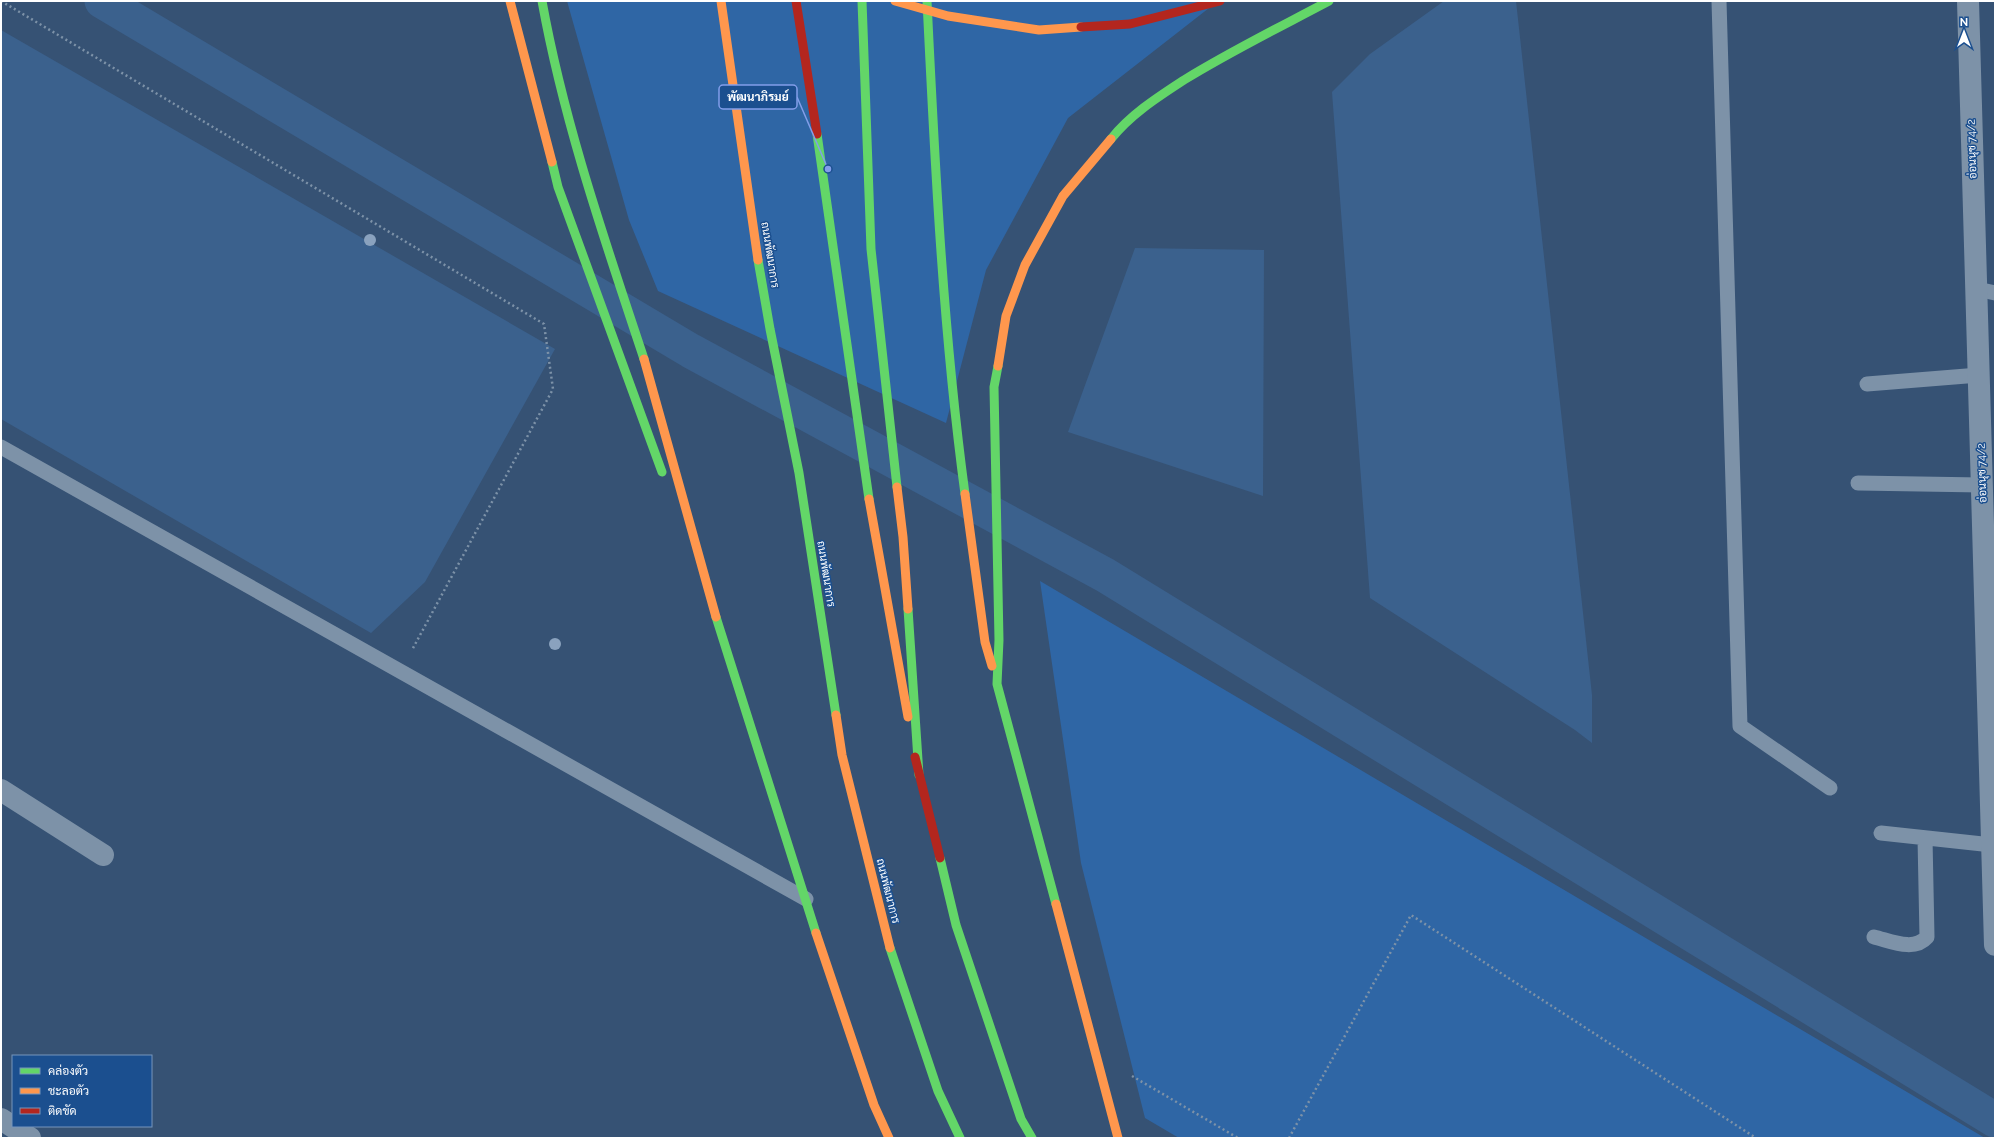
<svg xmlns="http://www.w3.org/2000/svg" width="1996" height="1139" font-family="Raleway,Sarabun,sans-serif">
	<rect width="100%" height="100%" fill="#365274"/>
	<!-- green -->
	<path fill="#2f66a5" d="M567,1H1218L1068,118L986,270L946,423L658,291L629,220Z
		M1040,581L1985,1138H1179L1145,1118L1081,863Z"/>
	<!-- water -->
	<path fill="#3b618d" d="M1444,1H1516L1592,695V743L1575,730L1370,598L1332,92L1370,54Z
		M1,30L555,349L425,582L371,633L1,419Z
		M1135,248L1264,250L1263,496L1068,432Z"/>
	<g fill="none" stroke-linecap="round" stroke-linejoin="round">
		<!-- canal -->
		<path stroke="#3b618d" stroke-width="35" d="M102,1L691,351L1105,575L1995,1120"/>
		<!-- path -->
		<path stroke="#7d92a8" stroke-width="2.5" stroke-dasharray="2 3" stroke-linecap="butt" d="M1,1L544,324L553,389L412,650
			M1132,1076L1238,1138
			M1289,1138L1411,915L1756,1138"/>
		<!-- lane -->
		<path stroke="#7d92a8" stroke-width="15" d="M1719,1L1740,726L1830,788
			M1977,289L1995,293
			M1867,384L1979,375
			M1,447L806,899
			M1858,483L1982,485
			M1881,833L1992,845
			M1874,937C1891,941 1914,952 1927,937L1925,838"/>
		<!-- street -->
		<path stroke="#7d92a8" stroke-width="22" d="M1968,1L1995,945
			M1,790L103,855
			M1,1119L30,1138"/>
		<!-- fast -->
		<path stroke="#63d668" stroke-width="9" d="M542,1C564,123 605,241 644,359
			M862,1L871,249L897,487
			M927,1C935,166 943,331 965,494
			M817,134L869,499
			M1111,139C1131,114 1158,97 1184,80C1231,51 1280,27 1329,1
			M552,162L558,187L662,472
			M758,260L770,329L799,473L836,715
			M998,366L994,387L999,640L997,684L1056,904
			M908,609L919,775
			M716,617L816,933
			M940,858L956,925L1021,1119L1032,1138
			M890,948L938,1091L960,1138"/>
		<!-- slow -->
		<path stroke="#ff974d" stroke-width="9" d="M510,1L552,162
			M721,1L758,260
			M644,359L716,617
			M998,366L1006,316L1025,265L1063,196L1111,139
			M897,487L903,537L908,609
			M965,494L985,642L992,666
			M869,499L908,717
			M836,715L842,755L890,948
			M1056,904L1118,1138
			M816,933L874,1105L889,1138"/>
		<!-- jam -->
		<path stroke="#b3261e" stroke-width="9" d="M796,1L817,134
			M915,757L940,858"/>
		<!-- slow-bridge -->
		<path stroke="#ff974d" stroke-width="9" d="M895,1L948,16L1039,30L1081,27"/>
		<!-- jam-bridge -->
		<path stroke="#b3261e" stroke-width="9" d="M1081,27L1130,24L1220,1"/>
	</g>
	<!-- trees -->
	<g fill="#8aa2be">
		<circle cx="370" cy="240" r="6"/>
		<circle cx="555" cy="644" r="6"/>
	</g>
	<g text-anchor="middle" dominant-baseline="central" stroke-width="3" stroke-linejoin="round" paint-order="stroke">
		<!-- street labels -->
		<g font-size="11" fill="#fff" stroke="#1b4f8f">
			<text transform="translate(1972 149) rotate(-92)">อ่อนนุช 74/2</text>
			<text transform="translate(770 255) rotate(81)">ถนนพัฒนาการ</text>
			<text transform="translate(1982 473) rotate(-92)">อ่อนนุช 74/2</text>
			<text transform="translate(826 574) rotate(81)">ถนนพัฒนาการ</text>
			<text transform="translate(888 891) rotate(76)">ถนนพัฒนาการ</text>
		</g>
	</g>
	<!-- callouts -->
	<path fill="none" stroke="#839eea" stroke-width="1.5" d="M828 169L797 97"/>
	<circle fill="#839eea" stroke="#1b4f8f" stroke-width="1.5" cx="828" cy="169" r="4"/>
	<rect fill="#1b4f8f" stroke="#839eea" stroke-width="1.5" x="719" y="85" width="78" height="24" rx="4"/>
	<g font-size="12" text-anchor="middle" font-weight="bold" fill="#fff">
		<text x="758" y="101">พัฒนาภิรมย์</text>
	</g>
	<!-- border -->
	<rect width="1996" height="1139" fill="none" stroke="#ffffff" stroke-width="4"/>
	<!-- legend -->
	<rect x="12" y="1055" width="140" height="72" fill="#1b4f8f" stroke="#7695bc"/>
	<rect x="20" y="1068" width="20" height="6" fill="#63d668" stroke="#7695bc"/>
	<text x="48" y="1075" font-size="12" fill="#ffffff">คล่องตัว</text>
	<rect x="20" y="1088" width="20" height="6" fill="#ff974d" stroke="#7695bc"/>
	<text x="48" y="1095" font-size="12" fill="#ffffff">ชะลอตัว</text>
	<rect x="20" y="1108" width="20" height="6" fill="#b3261e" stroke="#7695bc"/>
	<text x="48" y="1115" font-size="12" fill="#ffffff">ติดขัด</text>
	<!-- north arrow -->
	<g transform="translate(1964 32)" stroke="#1b4f8f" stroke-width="3" paint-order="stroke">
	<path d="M0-3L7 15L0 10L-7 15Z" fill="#ffffff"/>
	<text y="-6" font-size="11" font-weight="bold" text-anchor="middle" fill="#ffffff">N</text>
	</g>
</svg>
